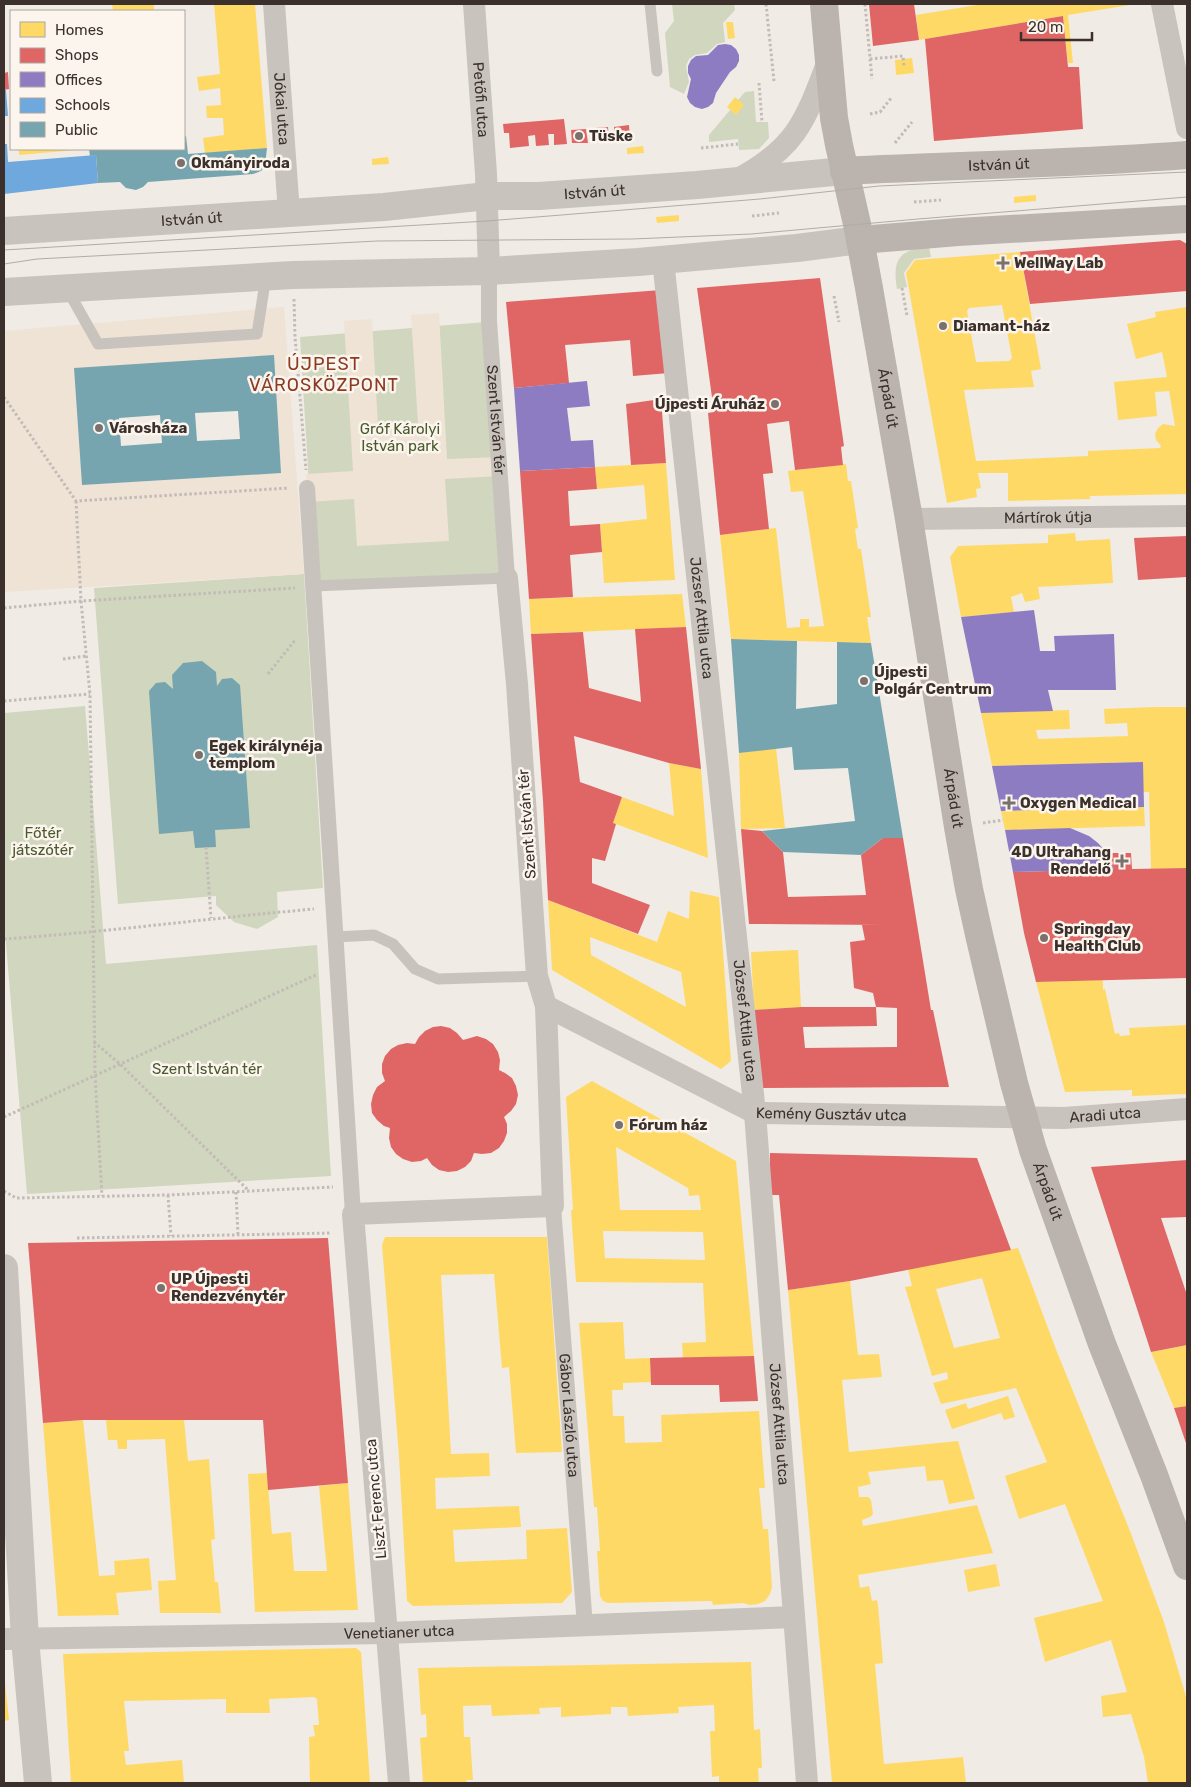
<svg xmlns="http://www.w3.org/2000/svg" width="1191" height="1787" font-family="Rubik,sans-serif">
	<rect width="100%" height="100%" fill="#f0ebe5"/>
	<!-- green -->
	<path fill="#d1d6bf" d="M672,4H734L735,10L723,23L725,42L717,44L707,53L695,55L689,59L686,66L689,82L684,94L670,87L665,33L674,21Z
		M754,91L756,122H768L769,138L759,149L739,150L738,139L709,142V135L730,110L736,114L738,100L745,92Z
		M929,247L931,257L914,259L904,273L907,287L897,289C892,260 899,249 929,247Z
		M486,322L501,573L315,583L300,337Z
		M304,574L323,888L277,892L278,917L257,929L234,922L216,905V896L118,904L94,588Z
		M85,706L106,964L317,945L331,1176L27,1194L4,920V713Z"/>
	<!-- plaza -->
	<path fill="#eee3d5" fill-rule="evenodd" d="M284,307L304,574L4,592V331ZM273,356L281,473L82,485L74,369Z
		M439,313L447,459L499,457L500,476L445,479L449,541L357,546L354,499L308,502L306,474L353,471L344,321L372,319L378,426L418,423L411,315Z"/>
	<!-- homes -->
	<path fill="#ffd966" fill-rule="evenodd" d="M112,4H154V11H113Z
		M214,4H255L267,148L205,153L203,138L224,135L223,118H207L206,106L221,105L220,88L199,91L197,77L220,74Z
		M983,4H1130V5L1068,15L1073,63H1068L1063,16L919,40L916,15Z
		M726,22H733L735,38L728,39Z
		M912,58L914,73L896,75L895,60Z
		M735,97L744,105L736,115L727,107Z
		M643,146L644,153L627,154V148Z
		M19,149H75L76,150L19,155Z
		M388,157L389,164L372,165V159Z
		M1036,195V201L1014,203V197Z
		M679,215V221L657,223L656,217Z
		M1020,252L1041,369L1031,371L1034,387L964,390L976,461L1088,456V451L1160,448L1161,446L1156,440L1155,434L1158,428L1163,424L1175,426L1169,391L1155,392L1157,416L1118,420L1114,382L1167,377L1162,352L1136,359L1127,324L1156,317L1155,312L1187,307V494L1090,496V499L1008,501V473H978L981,488L976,489L977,497L947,503L906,273L915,260ZM1002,305L1012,358L1009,361L976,362L967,311L969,308Z
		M666,463L675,580L604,583L600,524L647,519L644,485L597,489L595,467Z
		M846,464L848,481H851L858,528L855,529L858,549H861L871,617H867L871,643L731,639L720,535L776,528L787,628L800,627V619H809V627L824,626L803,491L791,492L788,471Z
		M1075,533L1076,541L1110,539L1113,583L1038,587L1040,599L1025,602L1022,593L1011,597L1014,612L961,617L950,557L958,546L1048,543V535Z
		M682,594L686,627L531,634L529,599Z
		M1154,707H1187V868L1151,869L1149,792H1143V762L992,766L981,713L1069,710L1070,729L1036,730L1038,739L1128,736L1127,723L1105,724L1104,709Z
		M776,748L785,828L741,829L739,753Z
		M669,763L701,769L708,858L613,823L622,797L674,816Z
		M1144,807L1145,826L1048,829L1005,830L1001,811Z
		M690,891L719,897L731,1061L721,1069L552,970L548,900L657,942L668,911L689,919ZM590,937L681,972L686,1007L591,955Z
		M798,950L801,1007L754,1010L751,952Z
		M1102,980L1103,981V990L1105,989L1115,1034L1119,1033L1120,1036L1130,1035L1129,1028L1187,1025V1094L1132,1096V1090L1065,1092L1036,982Z
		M592,1081L736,1161L754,1356L683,1358L682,1343L706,1342L703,1283L576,1282L571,1210H573L566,1097ZM616,1147L688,1188L689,1196L699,1195L701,1210H620ZM603,1231L703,1232L705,1260L605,1258Z
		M385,1237H547L562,1452L516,1453L509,1367L502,1368L494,1274L441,1275L451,1454L489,1453L490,1476L435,1478L436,1509L519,1506L521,1527L453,1530L455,1562L527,1559L526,1530L567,1528L572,1592L562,1603L413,1606L407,1601L399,1456L382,1245Z
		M1018,1248L1057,1352L1130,1531L1164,1622L1187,1700V1783H1148L1144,1757L1131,1714L1103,1717L1101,1696L1127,1692L1111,1640L1045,1662L1034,1618L1103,1601L1065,1504L1019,1519L1005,1476L1047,1462L1016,1388L941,1404L933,1383L948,1379L947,1372L932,1376L905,1287L912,1286L908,1269ZM982,1278L1000,1338L954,1348L936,1289Z
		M850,1281L858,1355L879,1354L882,1377L842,1380L849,1452L958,1441L975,1499L949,1504L943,1480L927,1481L925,1466L868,1472L871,1484L858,1487L859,1497H868L871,1500L873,1514L870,1517L862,1520L863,1526L977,1505L993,1553L858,1575L860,1588L869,1586L872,1601L877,1600L878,1605L883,1663L875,1664L884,1764L963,1757L966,1783H832L788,1290Z
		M623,1322L625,1359L650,1358L651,1382L623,1383V1390H612L613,1416H624L625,1443L662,1442L661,1415L759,1411L765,1488H759L763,1529H768L772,1587L770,1594L765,1601L758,1604L750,1605L743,1603L713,1605L712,1601L608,1603L603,1601L600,1596L597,1551H600L597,1507H594L579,1323Z
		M1187,1345V1406L1174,1408L1151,1352Z
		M1008,1396L1015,1417L1004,1420L1001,1413L952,1429L945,1410L966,1403L968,1409Z
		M83,1420L99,1576L115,1575L114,1561L149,1558L152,1590L116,1593L119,1615L58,1616L43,1423Z
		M106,1420H184L188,1461L209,1459L215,1539L211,1540L215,1582H218L221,1613H160L158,1581L176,1580L165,1439L127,1440V1449H118L117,1440H108Z
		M267,1473L272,1534L291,1532L294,1571H327L319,1486L348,1483L358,1610L255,1612L248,1474Z
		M996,1564L1000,1586L968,1592L964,1570Z
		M356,1648L361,1652L370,1783H310L309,1737L315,1736L313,1725H319L317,1699L314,1697L269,1699L270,1713H226V1699L124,1701L129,1751H124L126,1765L182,1760L184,1783H71L63,1654Z
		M751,1662L754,1730L760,1729L762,1768H758L759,1783H719V1776L712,1777L710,1731H715L714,1705L678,1707L679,1713L628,1716L627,1707H611V1714L561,1717V1707L539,1708L540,1714L492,1716L491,1705L463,1706L464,1737H470L473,1780H466L467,1783H423L420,1738L427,1737L426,1714L421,1715L418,1668Z
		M4,1683H5L9,1720L4,1721Z"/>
	<!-- shops -->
	<path fill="#e06666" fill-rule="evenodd" d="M869,4H914L919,40L873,46Z
		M1063,16L1068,67H1079L1083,129L934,141L925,39Z
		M8,72L9,89L4,90V73Z
		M564,119L567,144L554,145V134H548L549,145L536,146L535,135L528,136L529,146L510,148L509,133H504L503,124Z
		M629,125L630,140L614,141V127Z
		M608,127L609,141L594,142L593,128Z
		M586,129L588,143H572L571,130Z
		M1180,240L1187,244V291L1030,304L1020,252Z
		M820,278L844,446L841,447L843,465L795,470L789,421L767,424L773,473L763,474L769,529L720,535L708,413L714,412L697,288Z
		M661,290L669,373L633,376L630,340L565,345L569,383L514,388L506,302Z
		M661,399L666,463L631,465L626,404Z
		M595,467L597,489L568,491L570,526L600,524L602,552L570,555L573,597L529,599L520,471Z
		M1187,536V577L1138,580L1134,538Z
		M686,627L701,769L669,763L574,736L580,782L622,797L613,823L616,824L605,861L592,858V883L650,905L638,934L548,900L543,801L531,634L583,632L589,688L641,702L635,629Z
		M741,829L762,831L783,852L788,897L866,895L861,855L883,838H903L931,1010H933L949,1087L760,1088L754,1010L801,1007H876L873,993L854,988L850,942L865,940L862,925H882L749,924ZM876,1007L897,1008V1047L805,1048L803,1027L877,1026Z
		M1107,853H1131L1132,869L1187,868V978L1036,982L1024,933L1013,872L1114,869Z
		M441,1026L450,1028L457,1033L463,1040L477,1036L486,1039L493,1044L498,1052L500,1060L499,1070L505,1073L512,1078L516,1086L518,1095L516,1104L511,1111L504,1117L507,1124V1133L504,1141L499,1148L491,1153L482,1154L474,1153L471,1161L465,1167L457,1171L448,1172L439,1170L432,1165L427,1158L421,1161L412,1162L403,1159L396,1154L391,1147L389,1138L390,1128L384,1126L377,1120L372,1113L371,1104L373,1095L377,1087L385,1081L382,1073V1064L385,1056L391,1049L398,1045L407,1043L415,1044L419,1037L425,1031L433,1027Z
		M770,1153L977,1158L1011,1250L850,1281L788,1290L779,1195H770Z
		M1187,1160V1217L1161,1218L1187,1295V1345L1151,1352L1091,1167Z
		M328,1238L348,1483L268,1490L263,1420H83L43,1423L28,1243Z
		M754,1356L758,1401L720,1402L719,1385H651L650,1358Z
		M1187,1406V1446L1174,1408Z"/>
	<!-- offices -->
	<path fill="#8e7cc3" d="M725,44L731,45L736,49L739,55V61L736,67L730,72L716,93L713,103L708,107L702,109L695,107L690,103L687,97L691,79L688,73V66L691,60L696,56L708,55L718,45Z
		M587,381L590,406L567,408L571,441L593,440L595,467L520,471L514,388Z
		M1034,610L1040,651H1055L1054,636L1114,634L1116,690H1048L1053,711L981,713L961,617Z
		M1143,762L1144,807L1001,811L992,766Z
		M1070,828L1089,836L1098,843L1107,853L1114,869L1013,872L1005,830Z"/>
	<!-- schools -->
	<path fill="#6fa8dc" d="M4,90H6L8,116H4Z
		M4,144H7L8,162L96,155L98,183L4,194Z"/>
	<!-- public -->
	<path fill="#76a5af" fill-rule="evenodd" d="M186,136L188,154L267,148L265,166L261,171L253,174L148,182L143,187L136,190L126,188L120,182L98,183L96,155L90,156L89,149H184V137Z
		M274,355L281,473L82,485L74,368ZM238,411L240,439L197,441L195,413ZM160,415L162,443L121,446L119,418Z
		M731,639L797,641L796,709L837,704V642L871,643L903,838H883L861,855L783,852L762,831L855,821L848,768L794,770L792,747L739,753Z
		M202,661L216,672L217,686L222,679L232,678L240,685L250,828L215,830L216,847L195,848L193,831L159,834L149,691L156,683L165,682L173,689L172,675L183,663Z"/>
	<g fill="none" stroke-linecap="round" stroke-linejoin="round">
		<!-- path -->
		<path stroke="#c2bbb6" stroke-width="3" stroke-dasharray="2.5 2.5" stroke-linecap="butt" d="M766,4L774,81
			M865,4L872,79
			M870,59L903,56L904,66
			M759,83L762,122
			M870,114L880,112L892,97
			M895,143L912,122
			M701,148L738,144
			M914,202L941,200
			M752,216L779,213
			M902,288L907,316
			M834,296L839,322
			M294,299L295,337L306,470
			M4,397L76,501L289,488
			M76,501L81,601L90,694L95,1075L102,1196
			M4,608L81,601L295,588
			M63,659L86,656
			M268,674L296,639
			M4,701L90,694
			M983,823L1003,820
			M206,847L211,918
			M4,939C107,932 211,918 314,909
			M94,1042L120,1064L249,1191
			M4,1117L318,974
			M4,1191L16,1198L168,1195L333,1187
			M236,1192L238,1235
			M168,1195L171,1236
			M77,1238L331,1233"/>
		<!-- service -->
		<path stroke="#c9c3be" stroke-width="11" d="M650,4L657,71
			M67,289L98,344L257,334L266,276
			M314,586L507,578
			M335,937L374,935L393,944L415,969L438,979L537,976"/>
		<!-- pedestrian -->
		<g stroke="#c9c3be" stroke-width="16">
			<path id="s1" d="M489,271V321L507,578"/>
			<path d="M307,488L353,1214"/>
			<path id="s2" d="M553,1206L585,1626"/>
		</g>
		<!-- minor -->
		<g stroke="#c9c3be" stroke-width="22">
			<path id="s3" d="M274,4L289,213"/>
			<path id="s4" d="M474,4L486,174L489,271"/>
			<path d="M1162,4L1187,128"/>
			<path d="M736,180C796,148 805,122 828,61"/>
			<path id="s5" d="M663,260L755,1113L807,1783"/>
			<path id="s6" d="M909,519L1187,516"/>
			<path id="s7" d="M546,1006L755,1113L1064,1118L1187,1109"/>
			<path id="s8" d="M4,1639L387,1633L794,1617"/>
			<path d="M399,1783L353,1214L553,1206L546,1006L537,976L517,684L507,578"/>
		</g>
		<!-- tertiary -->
		<g stroke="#c9c3be" stroke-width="28">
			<path id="s9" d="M4,231L384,207L487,196H539L697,185L844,171"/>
			<path d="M4,292L293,275L489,271L638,262L797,248L860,240"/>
			<path d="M4,1268L25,1639L38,1783"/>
		</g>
		<!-- secondary -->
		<g stroke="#bab3ae" stroke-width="28">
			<path id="s10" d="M824,4L834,118L839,145L857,224L869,288L909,519L958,827L969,889L980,939L1014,1083L1033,1150L1102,1344L1154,1475L1187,1566"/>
			<path id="s11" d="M844,171C959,165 1073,164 1187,155"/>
			<path d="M860,240L958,232L1187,219"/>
		</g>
		<!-- tram -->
		<path stroke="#b1aca8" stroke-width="1" d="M4,250L487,221L760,199L879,186L1187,172
			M4,264L37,259L377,241L632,239L751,234L918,219L1187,197"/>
	</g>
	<!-- markers -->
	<g fill="#7a716c" stroke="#fbf5ee" stroke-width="2">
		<circle cx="579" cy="136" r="5"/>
		<circle cx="181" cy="163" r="5"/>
		<path d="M1000.5 255.5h5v5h5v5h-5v5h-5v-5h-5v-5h5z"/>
		<circle cx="943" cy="326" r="5"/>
		<circle cx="775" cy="404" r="5"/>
		<circle cx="99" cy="428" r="5"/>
		<circle cx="864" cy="681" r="5"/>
		<circle cx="199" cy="755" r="5"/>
		<path d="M1006.5 795.5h5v5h5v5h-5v5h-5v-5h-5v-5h5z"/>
		<path d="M1119.5 853.5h5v5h5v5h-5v5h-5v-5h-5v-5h5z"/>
		<circle cx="1044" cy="938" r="5"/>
		<circle cx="619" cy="1125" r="5"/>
		<circle cx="161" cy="1288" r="5"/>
	</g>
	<g text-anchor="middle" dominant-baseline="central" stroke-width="5" stroke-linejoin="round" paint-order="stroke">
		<!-- street labels -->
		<g font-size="15" fill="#3b302b" stroke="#fbf5ee">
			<text stroke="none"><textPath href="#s4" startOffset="96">Petőfi utca</textPath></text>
			<text stroke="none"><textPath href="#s3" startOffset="105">Jókai utca</textPath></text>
			<text stroke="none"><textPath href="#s11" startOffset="155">István út</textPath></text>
			<text stroke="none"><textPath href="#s9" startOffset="592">István út</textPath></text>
			<text stroke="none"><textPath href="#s9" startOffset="188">István út</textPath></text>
			<text stroke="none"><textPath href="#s10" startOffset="400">Árpád út</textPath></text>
			<text stroke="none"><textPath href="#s1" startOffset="149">Szent István tér</textPath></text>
			<text stroke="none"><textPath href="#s6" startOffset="139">Mártírok útja</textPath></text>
			<text stroke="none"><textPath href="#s5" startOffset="360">József Attila utca</textPath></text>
			<text stroke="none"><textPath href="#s10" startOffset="805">Árpád út</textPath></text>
			<text transform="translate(527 824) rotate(-94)">Szent István tér</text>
			<text stroke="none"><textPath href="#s5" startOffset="765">József Attila utca</textPath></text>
			<text stroke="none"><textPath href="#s7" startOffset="311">Kemény Gusztáv utca</textPath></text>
			<text stroke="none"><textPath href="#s7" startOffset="585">Aradi utca</textPath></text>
			<text stroke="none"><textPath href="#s10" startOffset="1210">Árpád út</textPath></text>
			<text stroke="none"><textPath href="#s2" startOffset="210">Gábor László utca</textPath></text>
			<text stroke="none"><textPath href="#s5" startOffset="1170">József Attila utca</textPath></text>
			<text transform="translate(376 1499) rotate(-95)">Liszt Ferenc utca</text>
			<text stroke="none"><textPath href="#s8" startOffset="395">Venetianer utca</textPath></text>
		</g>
		<!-- poi labels -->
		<g font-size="15" font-weight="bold" fill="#3b302b" stroke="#fbf5ee" text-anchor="start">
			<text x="589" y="136">Tüske</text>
			<text x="191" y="163">Okmányiroda</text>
			<text x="1014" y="263">WellWay Lab</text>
			<text x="953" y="326">Diamant-ház</text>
			<text x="765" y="404" text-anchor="end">Újpesti Áruház</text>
			<text x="109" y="428">Városháza</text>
			<text x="874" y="672">Újpesti<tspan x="874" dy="17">Polgár Centrum</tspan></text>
			<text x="209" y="746">Egek királynéja<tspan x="209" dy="17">templom</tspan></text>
			<text x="1020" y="803">Oxygen Medical</text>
			<text x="1111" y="852" text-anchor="end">4D Ultrahang<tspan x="1111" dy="17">Rendelő</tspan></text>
			<text x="1054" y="929">Springday<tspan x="1054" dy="17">Health Club</tspan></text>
			<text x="629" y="1125">Fórum ház</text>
			<text x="171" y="1279">UP Újpesti<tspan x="171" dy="17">Rendezvénytér</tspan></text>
		</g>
		<!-- park labels -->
		<g font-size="15" fill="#4a5a2e" stroke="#fbf5ee">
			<text x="400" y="429">Gróf Károlyi<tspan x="400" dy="17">István park</tspan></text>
			<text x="43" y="833">Főtér<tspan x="43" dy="17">játszótér</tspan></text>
			<text x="207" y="1069">Szent István tér</text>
		</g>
		<!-- quarter labels -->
		<g font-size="18" letter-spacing="1" fill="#8c3b22" stroke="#fbf5ee">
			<text x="324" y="364">ÚJPEST<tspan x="324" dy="21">VÁROSKÖZPONT</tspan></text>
		</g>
	</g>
	<!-- border -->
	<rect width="1191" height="1787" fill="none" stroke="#3b302b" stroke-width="10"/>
	<!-- legend -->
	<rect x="10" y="10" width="175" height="140" fill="#fbf5ee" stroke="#aea6a0"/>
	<rect x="20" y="22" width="25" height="15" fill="#ffd966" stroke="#aea6a0"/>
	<text x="55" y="35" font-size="15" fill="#3b302b">Homes</text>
	<rect x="20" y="48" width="25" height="15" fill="#e06666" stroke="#aea6a0"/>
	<text x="55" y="60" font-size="15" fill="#3b302b">Shops</text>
	<rect x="20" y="72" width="25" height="15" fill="#8e7cc3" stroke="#aea6a0"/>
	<text x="55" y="85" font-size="15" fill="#3b302b">Offices</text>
	<rect x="20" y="98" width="25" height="15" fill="#6fa8dc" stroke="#aea6a0"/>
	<text x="55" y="110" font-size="15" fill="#3b302b">Schools</text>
	<rect x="20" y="122" width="25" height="15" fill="#76a5af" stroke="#aea6a0"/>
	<text x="55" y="135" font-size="15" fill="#3b302b">Public</text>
	<!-- scale -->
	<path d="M1021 32v8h71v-8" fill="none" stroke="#3b302b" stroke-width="2.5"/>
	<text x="1028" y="32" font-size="15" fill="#3b302b" stroke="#fbf5ee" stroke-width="4" paint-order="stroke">20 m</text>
</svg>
